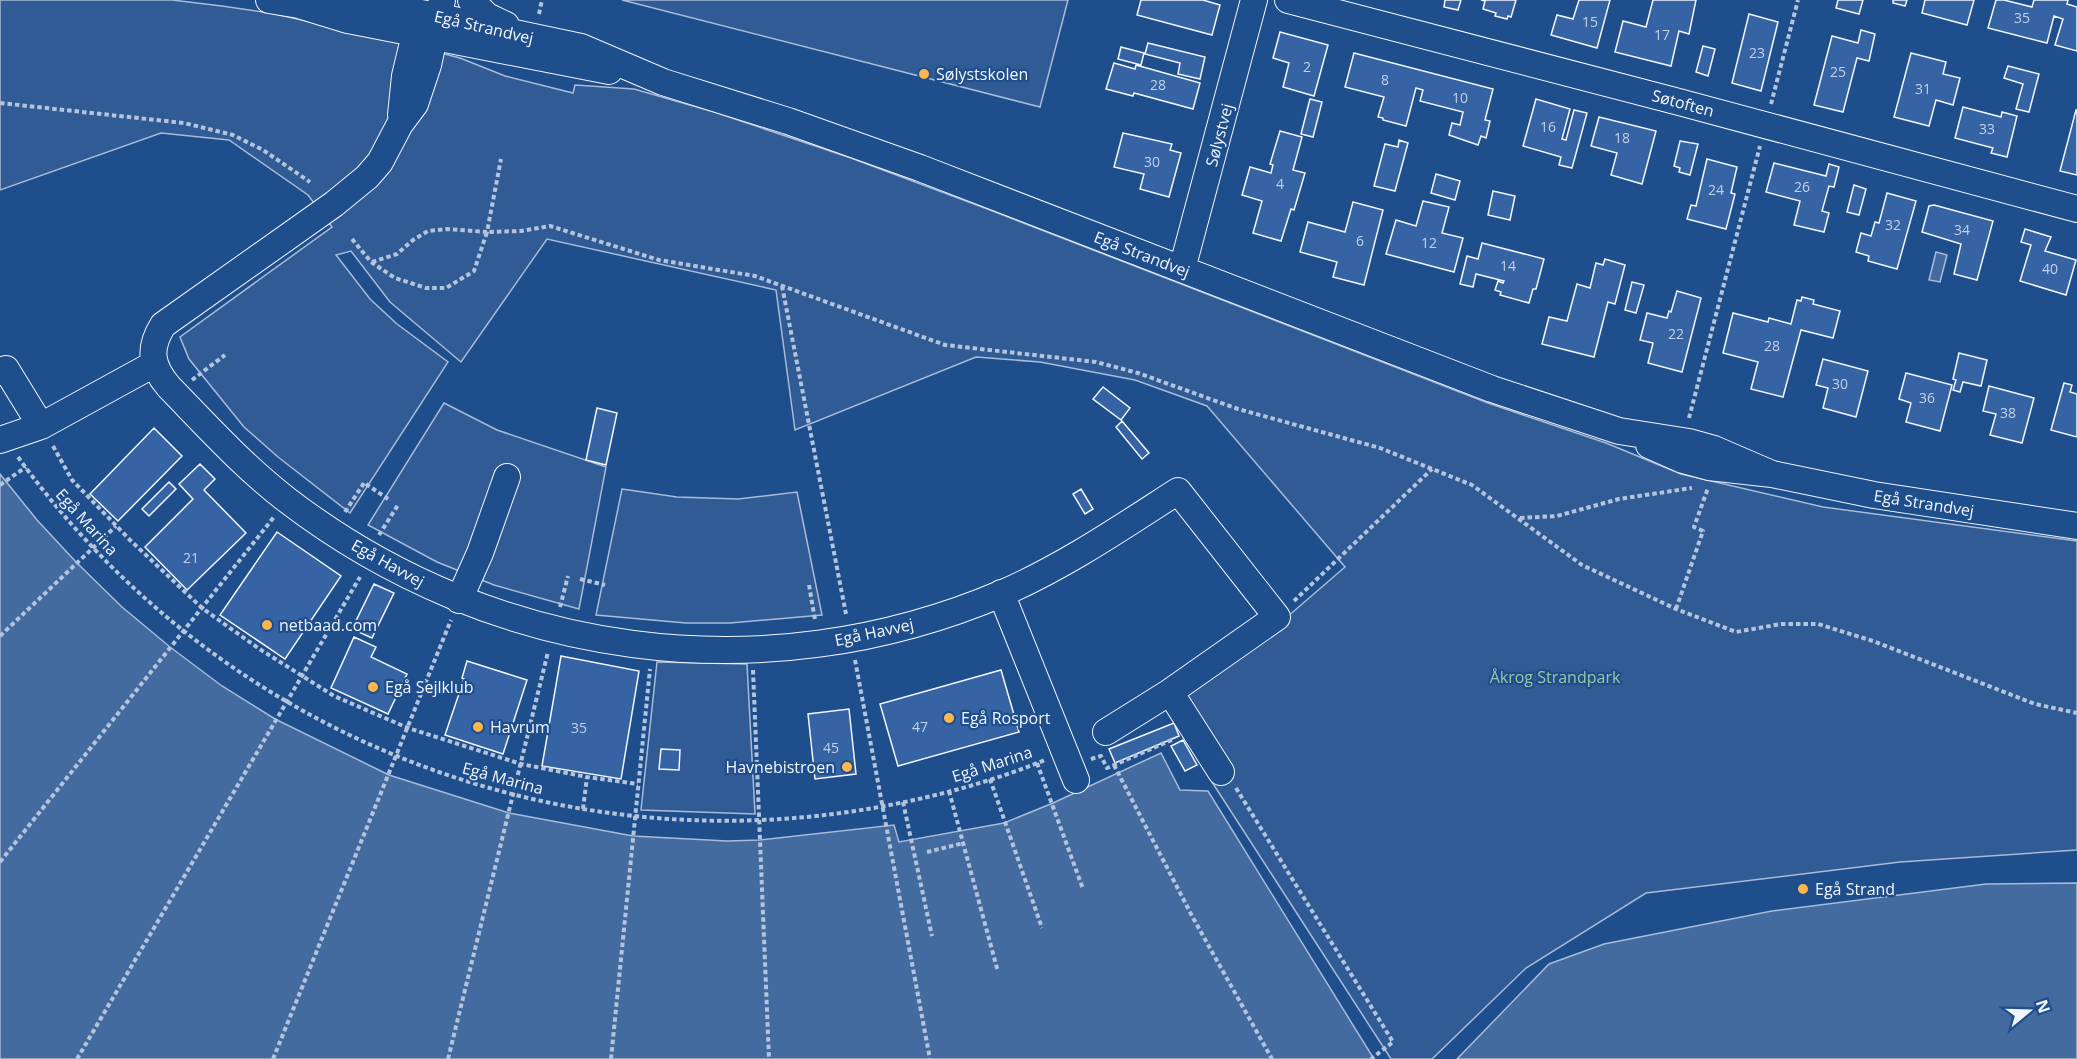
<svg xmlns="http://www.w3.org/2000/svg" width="2077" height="1059" font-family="'Open Sans',sans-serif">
	<rect width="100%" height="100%" fill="#1f4e8c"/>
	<!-- built -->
	<path fill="#305b95" stroke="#a8bbd7" stroke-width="1.5" d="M0,0H172L222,6L270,13L383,38L460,58L505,76L573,93L575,85L634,89L714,112L851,158L990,210L1488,403L1606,443L1681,474L1823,507L2077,541V850L1900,862L1646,893L1526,968L1432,1059H1391L1212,782L1171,705L1272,630L1345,567L1207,406L1135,380L1040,362L976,357L795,430L776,290L547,239L461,362L390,302L351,251L336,255L370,299L397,324L448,362L350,513L278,457L244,427L189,359L180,337L332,227L308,195L229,140L161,133L0,190Z
		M622,0H1068L1040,107Z
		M444,403L497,430L606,467L579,609L494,585L437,562L368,525Z
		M622,489L677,497L738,499L797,492L822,615L730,623H686L596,615Z
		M657,662L747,664L755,814L641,810Z"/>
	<!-- water -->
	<path fill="#446ba0" stroke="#a8bbd7" stroke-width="1.5" d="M1936,252L1947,255L1940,282L1929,280Z
		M0,474L37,520L77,563L122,607L170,647L222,686L275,719L389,775L509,813L633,836L727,841L760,840L894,825L899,842L1004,823L1053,803L1161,753L1180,790L1208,791L1374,1059H0Z
		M2077,883V1059H1457L1549,964L1604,944L1772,911L1986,884Z"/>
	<!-- building -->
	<path fill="#3563a3" stroke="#f2f6ff" stroke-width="1.5" d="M1141,0H1203L1220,5L1212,35L1137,15Z
		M1445,0H1461L1458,10L1444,7Z
		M1481,0H1516L1511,17L1508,16L1507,19L1495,16L1496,13L1483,9L1485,1Z
		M1579,0H1610L1597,48L1551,35L1557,15L1573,19Z
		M1653,0H1696L1689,34L1679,31L1671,66L1615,52L1623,21L1646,27Z
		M1838,0H1863L1859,14L1836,8Z
		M1893,0H1907L1905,6L1893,3Z
		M1925,0H1974L1967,25L1922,13Z
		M1996,0H2004L2032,7L2034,0H2068L2067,4L2077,7V51L2055,45L2063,19L2054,16L2047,43L1988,28Z
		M1749,14L1778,22L1761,91L1732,83Z
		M1861,30L1875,34L1869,61L1857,58L1843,112L1814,105L1832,36L1858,43Z
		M1280,32L1328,45L1314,96L1283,87L1289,63L1273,58Z
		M1148,43L1205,57L1200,79L1178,74L1180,63L1145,54Z
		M1703,46L1715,49L1708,76L1696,72Z
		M1121,47L1144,53L1141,65L1118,59Z
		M1354,53L1493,89L1485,120L1490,121L1486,138L1481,136L1478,145L1449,135L1452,123L1460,125L1463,112L1420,101L1423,90L1416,88L1406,126L1383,120V118L1378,117L1384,97L1345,87Z
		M1911,53L1946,62L1943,74L1960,78L1953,105L1936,100L1929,126L1894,117Z
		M1114,63L1135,69L1136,65L1200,83L1193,109L1134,93L1133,96L1106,89Z
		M2008,66L2039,74L2029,112L2016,109L2023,84L2004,78Z
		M1310,99L1322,102L1313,137L1301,134Z
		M1536,99L1570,109L1562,139L1566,140L1574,110L1587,113L1572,168L1559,165L1561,157L1523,146Z
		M1963,107L2001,117L2002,112L2017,116L2007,157L1991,153L1993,148L1955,138Z
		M2076,110H2077V175L2060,171Z
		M1599,117L1656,131L1642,184L1611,175L1617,153L1591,146Z
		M1280,131L1302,137L1293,170L1305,173L1294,210L1291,209L1281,241L1253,233L1262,201L1242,195L1250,167L1271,173L1273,165L1270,164Z
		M1123,133L1172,144L1170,150L1181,153L1169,197L1140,189L1144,174L1114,167Z
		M1399,140L1408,143L1395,191L1374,186L1385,144L1398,147Z
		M1680,141L1698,144L1690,175L1679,172L1680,168L1674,166Z
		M1707,159L1737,167L1731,193L1735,194L1726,229L1687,219L1691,205L1696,206Z
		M1774,163L1826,176L1829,164L1839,167L1834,187L1829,186L1822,211L1829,213L1824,232L1794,225L1800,201L1766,192Z
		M1436,174L1460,181L1455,200L1431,193Z
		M1854,185L1866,189L1859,215L1847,212Z
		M1493,191L1515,196L1510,220L1488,215Z
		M1887,193L1916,201L1897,269L1868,261L1869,256L1856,252L1861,233L1871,236L1875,222L1879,223Z
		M1423,201L1449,207L1442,233L1463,238L1454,272L1386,254L1396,220L1416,226Z
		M1353,202L1383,210L1364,285L1333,277L1337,262L1300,252L1308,222L1345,232Z
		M1934,205L1993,221L1977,280L1954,274L1961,244L1922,232L1929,206Z
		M2025,229L2051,237L2045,251L2076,260L2066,295L2020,281L2031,245L2021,242Z
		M1482,243L1544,259L1536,289H1533L1529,303L1500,295L1501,292L1495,290L1498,281L1503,283L1504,281L1476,274L1473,287L1460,284L1467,256L1478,259Z
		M1605,259L1625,265L1615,304L1608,302L1594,357L1542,344L1549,317L1567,321L1577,284L1590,288L1596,263L1603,265Z
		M1632,282L1644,285L1636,313L1625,310Z
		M1677,291L1701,298L1682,372L1648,363L1653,343L1640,340L1647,313L1667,318L1669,311L1671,312Z
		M1802,297L1814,300L1813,304L1840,311L1833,338L1801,330L1783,397L1751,389L1758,362L1723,353L1733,313L1768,322L1769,318L1791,324L1797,300L1801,301Z
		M1959,353L1987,360L1981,386L1963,382L1960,392L1953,390L1956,380L1953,379Z
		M1823,359L1868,371L1856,417L1823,408L1828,388L1816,385Z
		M1906,373L1952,385L1940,431L1906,422L1911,403L1899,399Z
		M2064,383L2072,385L2070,392L2077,394V437L2051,430Z
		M1989,386L2034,398L2022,443L1990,435L1996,414L1983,411Z
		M1103,387L1130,408L1121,420L1093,399Z
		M597,408L617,413L606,465L586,460Z
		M1122,421L1149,453L1142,459L1116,427Z
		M154,428L182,456L118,521L90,494Z
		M200,464L215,479L204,490L246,533L187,590L145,547L193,499L179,484Z
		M169,482L176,489L149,516L142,509Z
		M1081,489L1093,509L1085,514L1073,494Z
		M277,532L341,576L285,659L220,615Z
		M374,584L394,593L372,638L352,629Z
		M354,637L376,647L371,657L407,674L388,714L331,688Z
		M561,656L639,671L621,779L542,766Z
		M467,661L527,680L503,754L445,735L464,679L462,678Z
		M1001,670L1019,732L898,766L880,704Z
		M849,709L856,774L815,779L808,714Z
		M1174,723L1179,736L1115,763L1109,749Z
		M1183,740L1197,765L1185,771L1171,746Z
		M661,749L680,750L679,770L659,769Z"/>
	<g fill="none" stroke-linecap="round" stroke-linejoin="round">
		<!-- minor casing -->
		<g stroke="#f2f6ff" stroke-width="28">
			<path id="minor" d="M269,0L299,5L348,20L609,71
				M442,0L428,65L415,104L400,124L380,162L367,177L334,204L163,325C148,349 151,366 169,387C207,426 244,467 287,500C493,658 764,695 1003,593C1065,566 1122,527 1178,491L1277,617L1170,692L1106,732
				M471,0L487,16L506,25
				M1288,0L1679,102L2077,209
				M299,5L352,0L421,13L581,47L663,82L788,121L920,168L1492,389L1619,431L1689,442L1714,449L1772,474
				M401,115L405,76L419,18
				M1182,269L1254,0
				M0,372L6,369L41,426
				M0,440L41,426L154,364
				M1649,445L1683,460L1709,467L1772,474L1874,495L2077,526
				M1001,593L1076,780
				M459,600L480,553L507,477
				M1170,692L1221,772"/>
		</g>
		<!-- path -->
		<path stroke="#b3c4dc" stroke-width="4" stroke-dasharray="4.5 3" stroke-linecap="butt" d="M539,14L542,0
			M0,103L184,123L233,135L263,150L310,182
			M1771,104L1798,0
			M352,239L371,262L395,278L426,288H446L474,271L487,232L521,231L550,226L659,260L755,276L945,345L1096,362L1138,373L1238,409L1380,448L1472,485L1582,565L1676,609L1736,632L1781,624H1818L1873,641L2035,704L2077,713
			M372,262L397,254L413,240L428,231L447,229L487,232L501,159
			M782,286L846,614
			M192,380L225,355
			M1689,418L1760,146
			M53,446L72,480L130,540L202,608L258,648L334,696L408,728L521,764L587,777L638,784
			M18,457C209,722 531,860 855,811C919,801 984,785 1045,760
			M366,484L388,499
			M0,485L26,467
			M345,512L364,483
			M1520,518L1557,516L1619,499L1692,488
			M379,535L398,505
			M580,579L605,585
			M809,585L815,620
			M1294,601L1432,469
			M560,607L568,576
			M1676,609L1703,531L1694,527L1708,488
			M0,636L116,526
			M855,660L930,1059
			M753,670L769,1059
			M1091,759L1101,756L1107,768L1174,739
			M1037,763L1083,889
			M1114,765L1192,916L1272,1059
			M990,779L1042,928
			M1236,788L1393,1042L1371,1059
			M949,791L998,972
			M903,802L932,936
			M583,809L587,777
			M927,852L964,843
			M0,862L274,517
			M77,1059L360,577
			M273,1059L451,620
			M448,1059L548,652
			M611,1059L650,669"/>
		<!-- minor -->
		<use href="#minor" stroke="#1f4e8c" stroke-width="26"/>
	</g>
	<!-- markers -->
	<g fill="#ffb74d" stroke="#1f4e8c" stroke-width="2">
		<circle cx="924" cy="74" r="6"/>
		<circle cx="267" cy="625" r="6"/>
		<circle cx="373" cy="687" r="6"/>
		<circle cx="949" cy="718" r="6"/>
		<circle cx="478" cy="727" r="6"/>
		<circle cx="847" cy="767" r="6"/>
		<circle cx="1803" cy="889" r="6"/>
	</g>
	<g text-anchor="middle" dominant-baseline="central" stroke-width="4.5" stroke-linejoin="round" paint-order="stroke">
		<!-- number labels -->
		<g font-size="14" fill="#c3d1e8">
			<text x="2022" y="17">35</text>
			<text x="1590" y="21">15</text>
			<text x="1662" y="34">17</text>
			<text x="1757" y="52">23</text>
			<text x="1307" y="66">2</text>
			<text x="1838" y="71">25</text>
			<text x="1385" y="79">8</text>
			<text x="1158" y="84">28</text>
			<text x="1923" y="88">31</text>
			<text x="1460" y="97">10</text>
			<text x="1548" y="126">16</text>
			<text x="1987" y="128">33</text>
			<text x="1622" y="137">18</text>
			<text x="1152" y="161">30</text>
			<text x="1280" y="183">4</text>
			<text x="1802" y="186">26</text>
			<text x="1716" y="189">24</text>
			<text x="1893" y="224">32</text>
			<text x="1962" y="229">34</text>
			<text x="1360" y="240">6</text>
			<text x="1429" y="242">12</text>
			<text x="1508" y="265">14</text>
			<text x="2050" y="268">40</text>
			<text x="1676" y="333">22</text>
			<text x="1772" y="345">28</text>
			<text x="1840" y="383">30</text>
			<text x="1927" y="397">36</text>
			<text x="2008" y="412">38</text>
			<text x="191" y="557">21</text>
			<text x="920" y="726">47</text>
			<text x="579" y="727">35</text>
			<text x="831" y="747">45</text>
		</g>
		<!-- street labels -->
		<g font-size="16" fill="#f2f6ff" stroke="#1f4e8c">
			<text transform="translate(484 27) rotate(13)">Egå Strandvej</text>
			<text transform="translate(1683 103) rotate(15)">Søtoften</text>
			<text transform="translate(1219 135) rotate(-75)">Sølystvej</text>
			<text transform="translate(1142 254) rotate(21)">Egå Strandvej</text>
			<text transform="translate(1924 503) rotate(9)">Egå Strandvej</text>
			<text transform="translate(87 522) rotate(48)">Egå Marina</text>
			<text transform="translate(388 563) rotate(29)">Egå Havvej</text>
			<text transform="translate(874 632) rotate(-12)">Egå Havvej</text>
			<text transform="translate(992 764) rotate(-18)">Egå Marina</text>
			<text transform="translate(503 778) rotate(15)">Egå Marina</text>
		</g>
		<!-- poi labels -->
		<g font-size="16" fill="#f2f6ff" stroke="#1f4e8c" text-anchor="start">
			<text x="936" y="74">Sølystskolen</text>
			<text x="279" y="625">netbaad.com</text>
			<text x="385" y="687">Egå Sejlklub</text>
			<text x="961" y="718">Egå Rosport</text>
			<text x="490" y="727">Havrum</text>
			<text x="835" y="767" text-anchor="end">Havnebistroen</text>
			<text x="1815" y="889">Egå Strand</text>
		</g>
		<!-- park labels -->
		<g font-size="16" fill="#97c8a6" stroke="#1f4e8c">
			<text x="1555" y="677">Åkrog Strandpark</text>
		</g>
	</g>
	<!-- north arrow -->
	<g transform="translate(2029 1011) rotate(71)" stroke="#1f4e8c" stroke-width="4.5" paint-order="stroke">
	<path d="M0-4.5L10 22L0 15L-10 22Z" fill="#f2f6ff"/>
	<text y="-9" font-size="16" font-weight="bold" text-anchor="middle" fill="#f2f6ff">N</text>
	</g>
</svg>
